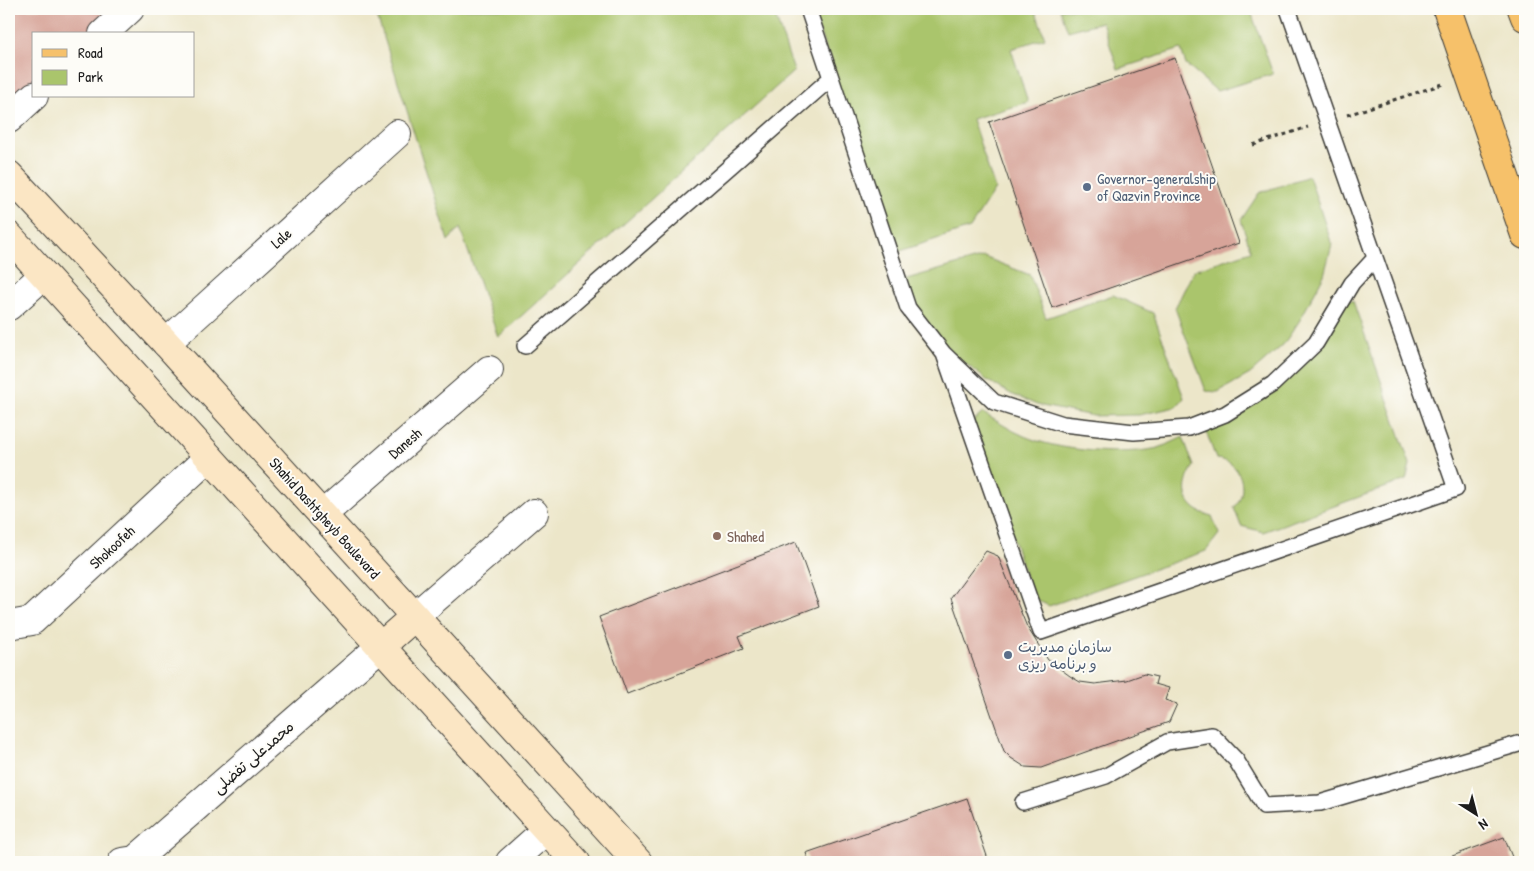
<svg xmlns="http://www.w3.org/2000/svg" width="1534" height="871" font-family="'Patrick Hand','Playpen Sans Arabic',sans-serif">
	<rect width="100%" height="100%" fill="#fdfcf7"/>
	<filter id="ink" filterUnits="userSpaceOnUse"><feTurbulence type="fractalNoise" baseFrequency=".02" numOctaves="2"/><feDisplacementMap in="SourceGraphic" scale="10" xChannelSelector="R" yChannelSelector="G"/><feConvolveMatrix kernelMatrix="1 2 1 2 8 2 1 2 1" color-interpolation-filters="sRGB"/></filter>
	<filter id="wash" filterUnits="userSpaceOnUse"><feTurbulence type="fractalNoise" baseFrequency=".0096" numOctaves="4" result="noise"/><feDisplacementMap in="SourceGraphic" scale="20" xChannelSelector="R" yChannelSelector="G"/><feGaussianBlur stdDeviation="1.12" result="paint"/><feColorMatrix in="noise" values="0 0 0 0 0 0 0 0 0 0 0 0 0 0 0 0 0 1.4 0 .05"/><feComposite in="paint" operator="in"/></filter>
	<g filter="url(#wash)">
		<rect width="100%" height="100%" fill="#ece6c9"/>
		<!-- green -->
		<path fill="#aac56c" stroke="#637044" d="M375,9H773L794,71L498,337L460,228L448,241Z
			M812,9H1035L1045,38L1011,49L1028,102L972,119L995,189L970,228L894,253Z
			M1060,9H1250L1273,74L1217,91L1186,65L1181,49L1118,69L1102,22L1068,31Z
			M1309,176L1332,245L1324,275L1300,320L1283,345L1250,374L1218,392L1206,391L1175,308L1194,270L1251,251L1241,220L1259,193Z
			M984,257L1030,275L1046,318L1113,295L1153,313L1184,398L1176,407L1139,415L1093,416L1037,405L1011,394L988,381L952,353L910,302L903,280Z
			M1345,300L1353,301L1410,464L1406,480L1263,532L1241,526L1234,508C1250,491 1241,460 1216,459L1206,431L1243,412L1278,389Z
			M983,413C997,421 1010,430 1024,436C1058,451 1122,456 1158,448C1167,445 1175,441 1183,437L1194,466C1178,489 1185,510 1212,516L1219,534L1206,551L1049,606L1033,598L973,421Z"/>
		<g id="blocks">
			<!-- building -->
			<path fill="#d7a499" d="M9,9H115L88,34H34V85L9,104Z
				M1175,58L1239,243L1052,308L989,122Z
				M796,542L819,606L739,636L744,648L627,694L599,617Z
				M986,551L998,556L1027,627L1048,660L1070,676L1080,682L1095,684L1127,680L1144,674L1157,677L1155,684L1169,688L1165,700L1177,704L1169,722L1041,768L1025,767L1011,758L1004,751L951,598Z
				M967,798L989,862H809L806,853Z
				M1504,837L1514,862H1436Z"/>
		</g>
	</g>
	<g filter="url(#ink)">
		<use href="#blocks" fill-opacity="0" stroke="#3b3a36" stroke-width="1"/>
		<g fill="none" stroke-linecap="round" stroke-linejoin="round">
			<!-- lane casing -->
			<g stroke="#3b3a36" stroke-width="18">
				<path id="lane" d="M808,9L908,308L944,354L994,402L1063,424L1134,432L1189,428L1225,414L1273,384L1316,343L1352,283L1375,258
					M525,346L831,78
					M944,354L1041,632L1456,489L1288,9
					M1023,802L1106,776L1167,742L1212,735L1236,760L1264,806L1320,803L1525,742"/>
			</g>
			<!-- street casing -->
			<g stroke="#3b3a36" stroke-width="30">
				<path id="street" d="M103,34L130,9
					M9,119L34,96
					M9,306L44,275
					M166,343L397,134
					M322,515L489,370
					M414,617L534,513
					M9,625L32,621L209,457
					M122,862L135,860L381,646
					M510,862L546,830"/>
			</g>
			<!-- secondary casing -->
			<g stroke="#3b3a36" stroke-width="30">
				<path id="secondary" d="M9,175L166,343L638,862
					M9,236L576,862
					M381,646L414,617"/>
			</g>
			<!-- primary casing -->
			<g stroke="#3b3a36" stroke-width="30">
				<path id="primary" d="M1447,9L1525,235
					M1522,9L1525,17"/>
			</g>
			<!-- path -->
			<path stroke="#3b3a36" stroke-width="3" stroke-dasharray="4 4" stroke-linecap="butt" d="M1347,115L1443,84
				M1253,145L1308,127"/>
			<!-- lane -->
			<use href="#lane" stroke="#fff" stroke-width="15"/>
			<!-- street -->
			<use href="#street" stroke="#fff" stroke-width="28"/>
			<!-- secondary -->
			<use href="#secondary" stroke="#fbe6c4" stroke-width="28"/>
			<!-- primary -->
			<use href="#primary" stroke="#f6c16b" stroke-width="28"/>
		</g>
	</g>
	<!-- markers -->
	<g fill="#5c6f8a" stroke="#fdfcf7" stroke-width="2">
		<circle cx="1087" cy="187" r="5"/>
		<circle cx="1008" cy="655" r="5"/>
	</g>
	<circle fill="#8d6e63" stroke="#fdfcf7" stroke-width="2" cx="717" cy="536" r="5"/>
	<g text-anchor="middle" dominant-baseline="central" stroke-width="4" stroke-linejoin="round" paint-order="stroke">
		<!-- service labels -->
		<g font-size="15" fill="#4e5e75" stroke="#fdfcf7" text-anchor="start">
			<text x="1097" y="178">Governor-generalship<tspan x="1097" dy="17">of Qazvin Province</tspan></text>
			<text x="1018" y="646">سازمان مدیریت<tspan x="1018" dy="17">و برنامه ریزی</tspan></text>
		</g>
		<!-- street labels -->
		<g font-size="15" fill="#1c1c1c" stroke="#fdfcf7">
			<text transform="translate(281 238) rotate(-42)">Lale</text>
			<text transform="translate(405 443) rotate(-41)">Danesh</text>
			<text transform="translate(325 518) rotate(48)">Shahid Dashtgheyb Boulevard</text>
			<text transform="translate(112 547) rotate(-43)">Shokoofeh</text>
			<text transform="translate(253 757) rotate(-41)">محمدعلی تفضلی</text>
		</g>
		<!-- education labels -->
		<g font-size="15" fill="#785e54" stroke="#fdfcf7" text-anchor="start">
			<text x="727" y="536">Shahed</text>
		</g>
	</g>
	<!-- margin -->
	<rect width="1534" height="871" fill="none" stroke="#fdfcf7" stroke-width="30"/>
	<!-- legend -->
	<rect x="32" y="32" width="162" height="65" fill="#fdfcf7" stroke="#a3a29f"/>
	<rect x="42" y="49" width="25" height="8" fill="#f6c16b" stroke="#a3a29f"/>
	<text x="78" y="58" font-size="15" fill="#1c1c1c">Road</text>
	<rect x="42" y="70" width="25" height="15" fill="#aac56c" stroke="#a3a29f"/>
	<text x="78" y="82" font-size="15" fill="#1c1c1c">Park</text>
	<!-- north arrow -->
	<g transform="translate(1476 814) rotate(144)" stroke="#fdfcf7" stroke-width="4" paint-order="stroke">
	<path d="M0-4L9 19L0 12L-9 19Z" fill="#1c1c1c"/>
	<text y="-8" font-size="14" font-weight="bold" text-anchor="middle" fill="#1c1c1c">N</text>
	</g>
</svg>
